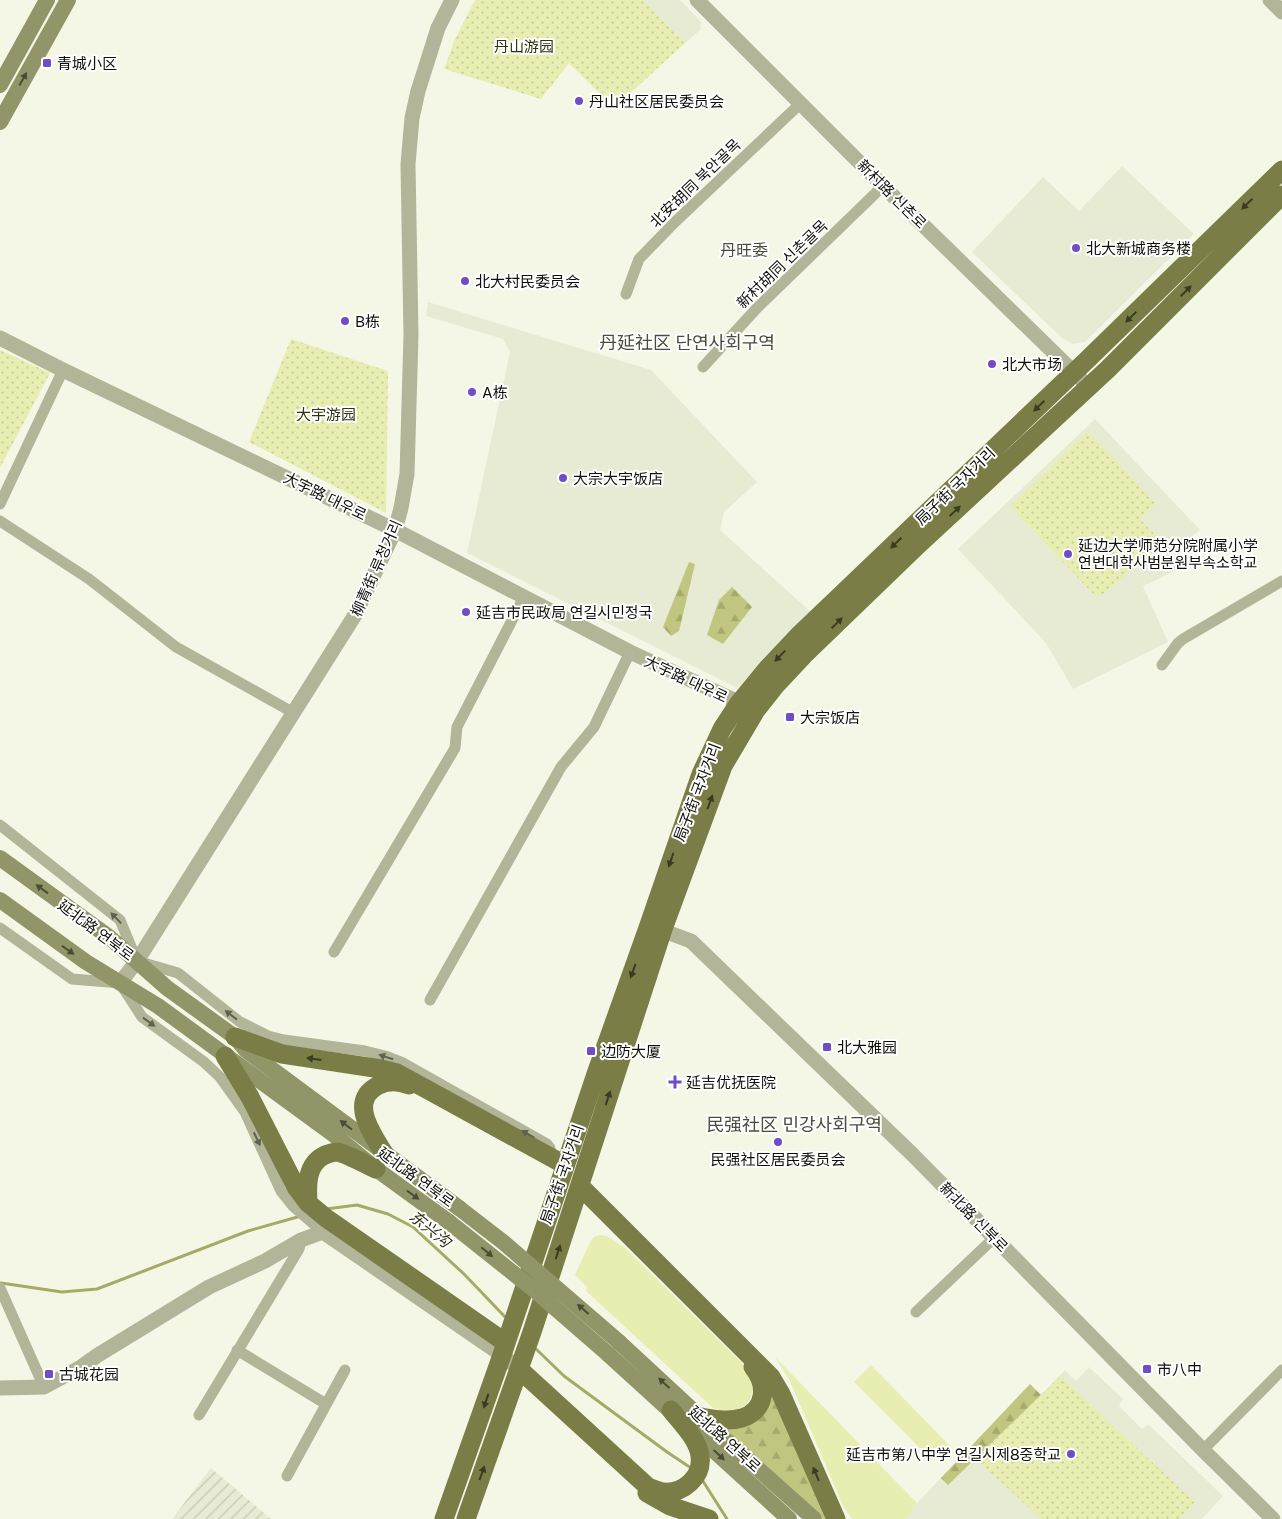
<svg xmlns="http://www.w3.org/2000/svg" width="1282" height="1519" font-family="'Public Sans','Noto Sans SC','Noto Sans KR',sans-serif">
	<defs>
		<pattern id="industrial-furrows" width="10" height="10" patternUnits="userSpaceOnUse" patternTransform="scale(1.25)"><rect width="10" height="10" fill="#e8ebd3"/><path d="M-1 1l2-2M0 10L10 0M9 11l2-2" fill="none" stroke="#c6c8b4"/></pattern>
		<pattern id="forest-firs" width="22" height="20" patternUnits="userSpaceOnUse" patternTransform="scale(1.25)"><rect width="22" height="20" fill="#c0c67f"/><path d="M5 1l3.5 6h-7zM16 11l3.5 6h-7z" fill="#a4a96c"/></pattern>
		<pattern id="park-dots" width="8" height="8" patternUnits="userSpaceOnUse" patternTransform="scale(1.25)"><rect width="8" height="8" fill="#e8eeb1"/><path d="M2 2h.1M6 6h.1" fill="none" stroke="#c6cb97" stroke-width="1.8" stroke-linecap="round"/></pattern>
	</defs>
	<rect width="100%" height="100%" fill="#f5f7e6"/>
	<!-- built -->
	<path fill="#e8ebd3" d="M642,0H680L698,18L701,22L700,30L685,43Z
		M1122,166L1194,234L1085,342L1073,344L1062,338L972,252L1043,177L1079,211Z
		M428,302L651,370L757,482L724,512L720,530L813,614L737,688L467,553L510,352L503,339L426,316Z
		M1095,419L1200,530L1172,551L1181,568L1143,586L1168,642L1073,689L1046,643L958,549Z
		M1089,1367L1123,1399L1119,1406L1142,1429L1148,1424L1223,1496L1202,1519H902L1030,1384L1041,1395L1065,1370L1076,1381Z"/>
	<!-- industrial -->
	<path fill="url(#industrial-furrows)" d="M211,1468L271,1519H172Z"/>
	<!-- grass -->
	<path fill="#e8eeb1" d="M599,1235L607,1236L624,1247L740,1361C764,1389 751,1420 713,1408L586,1291L587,1287L575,1275L590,1242L594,1237Z
		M775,1357L917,1503L911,1510L913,1511L905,1519H852L843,1506L789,1379Z
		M871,1365L951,1447L941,1457L932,1460L854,1382Z"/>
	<!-- forest -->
	<path fill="url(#forest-firs)" d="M689,562L695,564L679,631L671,636L663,627Z
		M732,587L752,607L723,644L707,635L719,600Z
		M1030,1384L1041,1395L948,1485L941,1478Z
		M768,1397H773L826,1519H823L723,1427Z"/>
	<!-- park -->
	<path fill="url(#park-dots)" d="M475,0H642L685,43L614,108L569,63L541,99L444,69L455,39Z
		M291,339L388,371L386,513L249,442Z
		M0,350L50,373L0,468Z
		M1088,431L1156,504L1140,519L1163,543L1104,594H1097L1095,596L1010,506Z
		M1060,1376L1195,1502L1180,1519H1041L976,1459Z"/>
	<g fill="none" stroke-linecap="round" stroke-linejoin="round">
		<!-- stream -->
		<path stroke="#a5ab65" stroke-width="3" d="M326,1209L357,1205L388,1214L413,1227L464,1274L507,1319
			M1,1283L62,1292L97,1289L248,1231L301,1216
			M534,1347L564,1376L667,1452L691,1468
			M701,1478L727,1519"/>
		<!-- minor -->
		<path stroke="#b2b597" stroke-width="11" d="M626,294L639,259L675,222L801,103
			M703,367L756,309L883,186
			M0,504L63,370
			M0,521L89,579L176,647L294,713
			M1162,665L1178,643L1183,639L1282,581
			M0,825L120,920L137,961L178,973L240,1022L268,1036L284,1040L365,1051L385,1056L403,1063L547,1144L550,1148
			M0,928L72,979L120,983L142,1017L204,1062L220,1077L245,1112L281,1191L293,1206L323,1232
			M334,952L455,748L457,727L524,597
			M430,1000L561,767L594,727L630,652
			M0,1288L44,1387
			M916,1312L994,1238
			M237,1350L326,1404
			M199,1415L299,1249L301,1240
			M1203,1450L1282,1370
			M287,1476L345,1370"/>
		<!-- tertiary -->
		<path stroke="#b2b597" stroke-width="15" d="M697,0L883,186L1088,386
			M1270,0L1282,12
			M0,338L63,370L395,530L630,652L747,706
			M653,927L691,941L913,1155L1203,1450L1273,1519
			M120,983L137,961L355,615L395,530L401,508L407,474L411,335L408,164L412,118L418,91L438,28L452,0
			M0,1388L44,1387L81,1367L98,1355L209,1287L265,1261L301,1240L323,1232L502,1355L519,1369"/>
		<!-- secondary -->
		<path stroke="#919568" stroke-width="16" d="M0,85L47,0
			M0,122L68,0
			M0,858L109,937L167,988L235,1037L246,1050L459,1208
			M0,900L86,962L158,1006L333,1134L376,1169L449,1222
			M619,1342L700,1417L814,1519
			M608,1354L789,1519"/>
		<!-- primary -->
		<path stroke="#7a7e46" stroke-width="19" d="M235,1037L282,1054L381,1069L397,1073L565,1165
			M225,1056L250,1097L296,1187L308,1203L326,1218L506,1343
			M385,1155C373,1135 347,1101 379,1085C389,1080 399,1081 409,1085
			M580,1186L771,1377L781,1394L836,1519
			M308,1203C307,1185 306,1164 325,1155C328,1154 333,1152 337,1152C345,1153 367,1165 376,1169
			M519,1369L648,1487C653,1489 657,1491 663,1492C683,1494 703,1477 700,1456C698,1439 681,1423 671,1410
			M700,1417C714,1419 728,1422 742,1418C767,1410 767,1384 753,1367
			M647,1493L670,1506L709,1519
			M444,1519L502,1355L597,1071L649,925L701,774L722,729L739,703L767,669L800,634L1088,359L1282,170
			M466,1519L532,1332L663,929L723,766L756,710L775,686L804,655L917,546L1108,369L1282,195"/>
		<!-- secondary-bridge -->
		<path stroke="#919568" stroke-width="16" d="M459,1208L503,1242L619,1342
			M449,1222L532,1288L608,1354"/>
	</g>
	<!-- one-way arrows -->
	<defs><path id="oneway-solid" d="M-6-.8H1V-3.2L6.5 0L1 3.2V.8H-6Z" transform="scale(1.25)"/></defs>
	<g fill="#4a4c34">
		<use href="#oneway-solid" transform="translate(23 79) rotate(-61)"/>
		<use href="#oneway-solid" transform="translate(42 889) rotate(-144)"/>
		<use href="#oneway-solid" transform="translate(68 950) rotate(35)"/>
		<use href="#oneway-solid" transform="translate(346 1125) rotate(-143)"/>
		<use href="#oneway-solid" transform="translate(413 1195) rotate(36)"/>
		<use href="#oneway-solid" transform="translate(487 1252) rotate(40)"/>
		<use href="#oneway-solid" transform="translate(583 1309) rotate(-139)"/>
		<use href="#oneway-solid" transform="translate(664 1383) rotate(-137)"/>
		<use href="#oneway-solid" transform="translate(719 1455) rotate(43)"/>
	</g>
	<g fill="#3a3c22">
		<use href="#oneway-solid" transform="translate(1247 204) rotate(136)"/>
		<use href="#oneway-solid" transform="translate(1186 291) rotate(-45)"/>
		<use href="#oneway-solid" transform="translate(1131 317) rotate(136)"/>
		<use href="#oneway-solid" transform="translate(1039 406) rotate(136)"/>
		<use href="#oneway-solid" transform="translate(955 511) rotate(-43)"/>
		<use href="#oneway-solid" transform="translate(896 543) rotate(136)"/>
		<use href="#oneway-solid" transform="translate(837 623) rotate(-44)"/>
		<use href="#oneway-solid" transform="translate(780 656) rotate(134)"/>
		<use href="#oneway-solid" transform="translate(710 802) rotate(-70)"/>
		<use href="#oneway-solid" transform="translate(671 860) rotate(109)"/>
		<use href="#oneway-solid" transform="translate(633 971) rotate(110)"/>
		<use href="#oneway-solid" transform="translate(314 1059) rotate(-172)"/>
		<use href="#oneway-solid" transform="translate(608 1098) rotate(-72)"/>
		<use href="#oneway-solid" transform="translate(558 1252) rotate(-72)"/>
		<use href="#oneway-solid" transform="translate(486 1401) rotate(109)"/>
		<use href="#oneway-solid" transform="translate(482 1473) rotate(-70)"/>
		<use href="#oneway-solid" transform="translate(816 1474) rotate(-113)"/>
	</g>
	<g fill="#606250">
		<use href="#oneway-solid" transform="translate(116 918) rotate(-134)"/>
		<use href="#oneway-solid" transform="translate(231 1015) rotate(-142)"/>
		<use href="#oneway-solid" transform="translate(149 1022) rotate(36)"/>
		<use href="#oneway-solid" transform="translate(386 1057) rotate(-162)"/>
		<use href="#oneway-solid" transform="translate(528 1134) rotate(-150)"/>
		<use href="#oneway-solid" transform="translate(257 1139) rotate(65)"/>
	</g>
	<!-- markers -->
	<g fill="#6f4dc7" stroke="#fff" stroke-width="2">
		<rect x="42" y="58" width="10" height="10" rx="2.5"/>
		<circle cx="579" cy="101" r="5"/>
		<circle cx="1076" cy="248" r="5"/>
		<circle cx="465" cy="281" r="5"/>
		<circle cx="345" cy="321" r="5"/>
		<circle cx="992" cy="364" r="5"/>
		<circle cx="472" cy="392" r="5"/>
		<circle cx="563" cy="478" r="5"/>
		<circle cx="1068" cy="554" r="5"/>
		<circle cx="466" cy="612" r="5"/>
		<rect x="785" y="712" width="10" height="10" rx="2.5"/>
		<rect x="822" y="1042" width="10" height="10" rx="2.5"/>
		<rect x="586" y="1046" width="10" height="10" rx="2.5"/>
		<path d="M672.5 1074.5h5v5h5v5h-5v5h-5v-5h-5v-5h5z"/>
		<circle cx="778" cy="1142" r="5"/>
		<rect x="1142" y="1364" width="10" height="10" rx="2.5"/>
		<rect x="44" y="1369" width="10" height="10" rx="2.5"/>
		<circle cx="1071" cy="1454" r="5"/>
	</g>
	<g text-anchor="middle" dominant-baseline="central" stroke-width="4" stroke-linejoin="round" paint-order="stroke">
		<!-- park labels -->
		<g font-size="15" fill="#303213" stroke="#fff">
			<text x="524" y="46">丹山游园</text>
			<text x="326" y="414">大宇游园</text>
		</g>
		<!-- poi labels -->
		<g font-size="15" fill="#0f100a" stroke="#fff" text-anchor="start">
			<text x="57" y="63">青城小区</text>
			<text x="589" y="101">丹山社区居民委员会</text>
			<text x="1086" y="248">北大新城商务楼</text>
			<text x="475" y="281">北大村民委员会</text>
			<text x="355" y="321">B栋</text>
			<text x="1002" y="364">北大市场</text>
			<text x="482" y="392">A栋</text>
			<text x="573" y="478">大宗大宇饭店</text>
			<text x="1078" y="545">延边大学师范分院附属小学<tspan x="1078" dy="17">연변대학사범분원부속소학교</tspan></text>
			<text x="476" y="612">延吉市民政局 연길시민정국</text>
			<text x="800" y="717">大宗饭店</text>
			<text x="837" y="1047">北大雅园</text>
			<text x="601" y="1051">边防大厦</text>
			<text x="686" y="1082">延吉优抚医院</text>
			<text x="778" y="1159" text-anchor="middle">民强社区居民委员会</text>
			<text x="1157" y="1369">市八中</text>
			<text x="59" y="1374">古城花园</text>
			<text x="1061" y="1454" text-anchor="end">延吉市第八中学 연길시제8중학교</text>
		</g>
		<!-- street labels -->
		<g font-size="15" fill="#0f100a" stroke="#fff">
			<text transform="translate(695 183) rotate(-44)">北安胡同 북안골목</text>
			<text transform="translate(892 194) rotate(45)">新村路 신촌로</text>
			<text transform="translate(782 264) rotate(-44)">新村胡同 신촌골목</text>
			<text transform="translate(955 486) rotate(-44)">局子街 국자거리</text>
			<text transform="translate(325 496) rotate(26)">大宇路 대우로</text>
			<text transform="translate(376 568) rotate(-66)">柳青街 류청거리</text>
			<text transform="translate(686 679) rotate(25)">大宇路 대우로</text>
			<text transform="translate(697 792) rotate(-69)">局子街 국자거리</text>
			<text transform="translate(96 930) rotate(37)">延北路 연북로</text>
			<text transform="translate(562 1174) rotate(-71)">局子街 국자거리</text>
			<text transform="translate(416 1177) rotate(36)">延北路 연북로</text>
			<text transform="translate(974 1217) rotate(46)">新北路 신북로</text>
			<text transform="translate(725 1439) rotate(42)">延北路 연북로</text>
		</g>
		<!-- neighbourhood labels -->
		<g font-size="16" fill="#4b4c3e" stroke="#fff">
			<text x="744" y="250">丹旺委</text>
		</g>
		<!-- water labels -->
		<g font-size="16" font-style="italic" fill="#303213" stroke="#fff">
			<text transform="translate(430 1229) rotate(39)">东兴沟</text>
		</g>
		<!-- quarter labels -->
		<g font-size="18" fill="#4b4c3e" stroke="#fff">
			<text x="687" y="342">丹延社区 단연사회구역</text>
			<text x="794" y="1124">民强社区 민강사회구역</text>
		</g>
	</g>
</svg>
